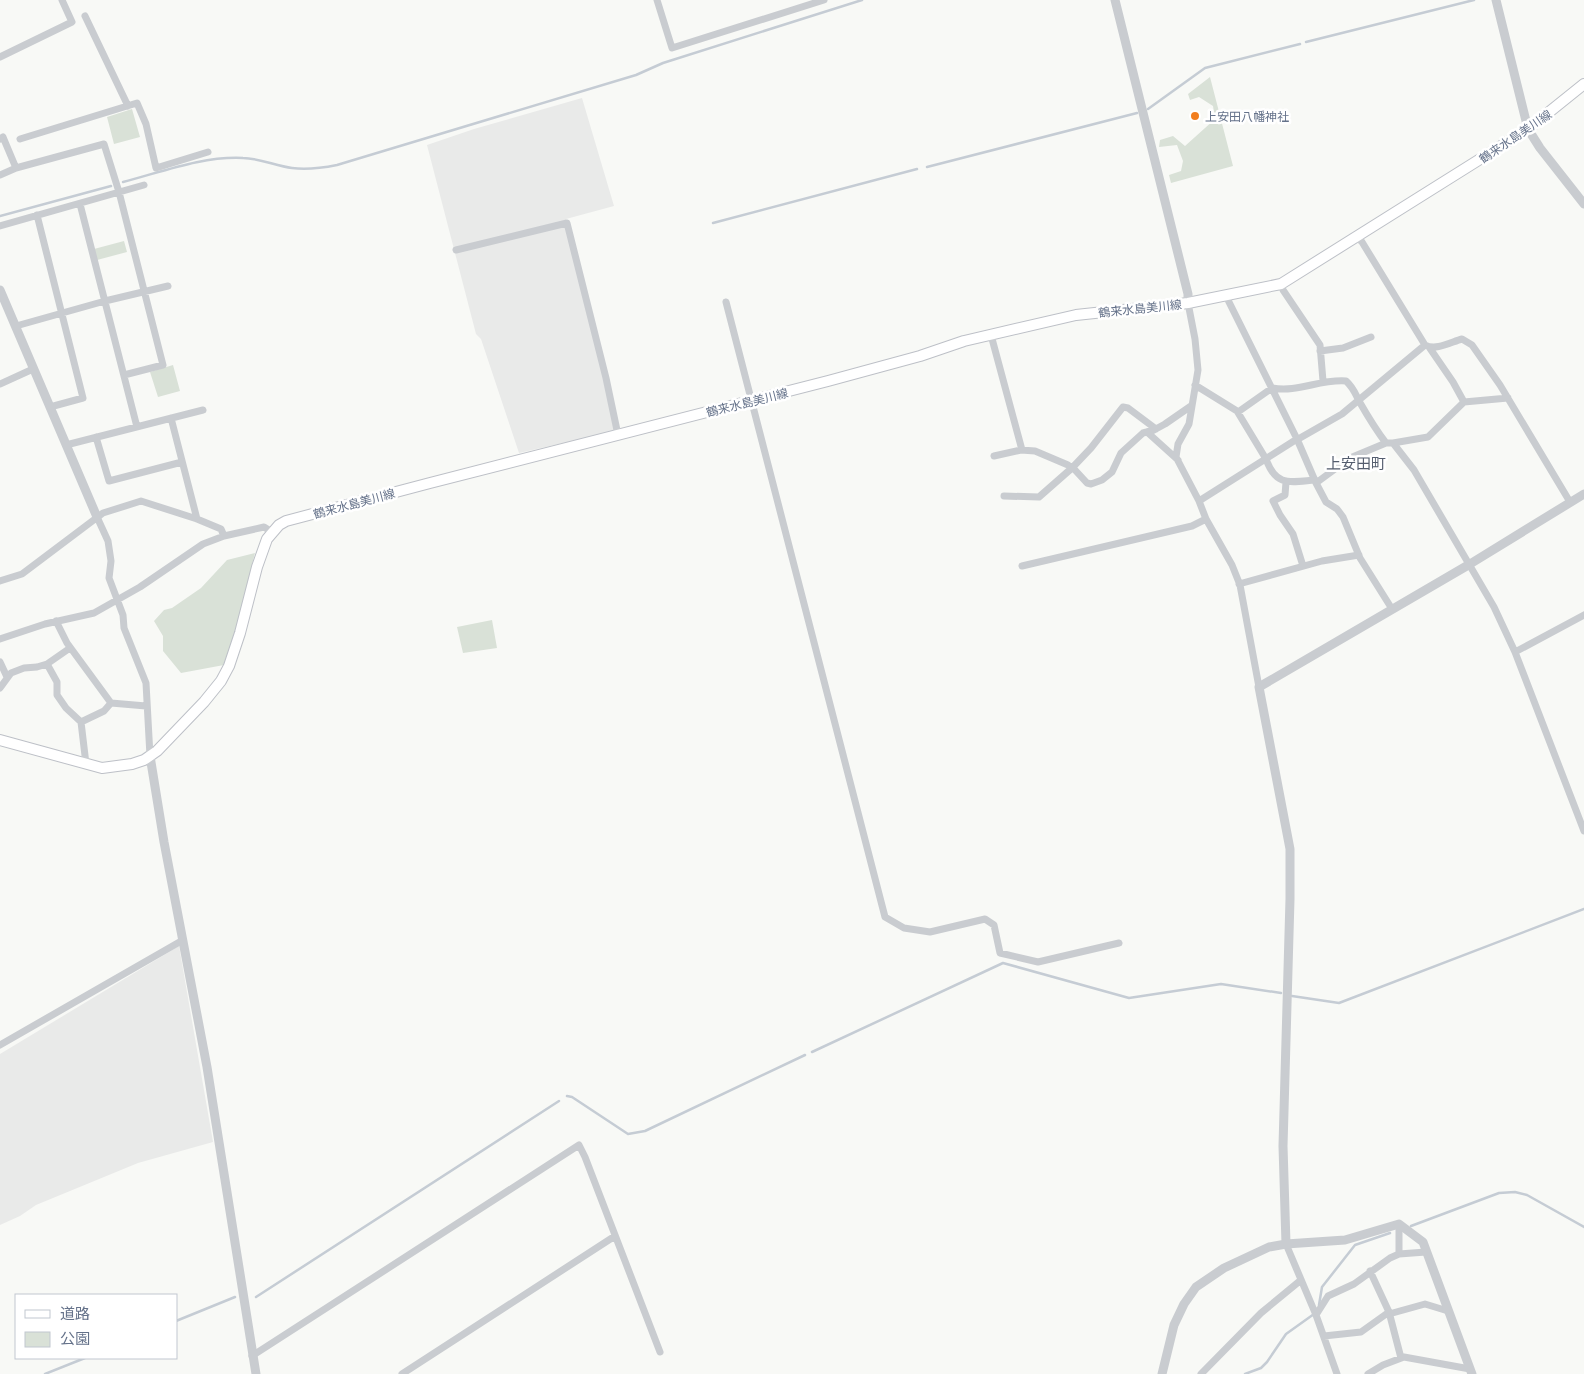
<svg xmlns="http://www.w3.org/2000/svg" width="1584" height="1374" font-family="Commissioner,'Noto Sans JP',sans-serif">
	<rect width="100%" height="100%" fill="#f8f9f6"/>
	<!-- built -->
	<path fill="#e9eae9" d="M582,98L614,206L566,219L616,431L519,453L481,339L476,334L427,145L474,129Z
		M179,946L213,1142L138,1163L36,1205L20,1216L0,1225V1054Z"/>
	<!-- green -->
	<path fill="#d9e1d7" d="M1210,77L1233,166L1171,183L1169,175L1181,171L1183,161L1177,145L1159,147L1160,140L1173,136L1185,146L1215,119L1213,106L1199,97L1190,100L1188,94Z
		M132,109L140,137L114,144L107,117Z
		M124,241L127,252L97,260L94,249Z
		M173,365L180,391L158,397L150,372Z
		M255,553L234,636L224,665L181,673L163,651V636L154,621L164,610L172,608L201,588L227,560Z
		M492,620L497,648L463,653L457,627Z"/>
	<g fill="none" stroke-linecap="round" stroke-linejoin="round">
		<!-- stream -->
		<path stroke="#c5ccd4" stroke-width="2.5" d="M1306,42L1474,0
			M1148,109L1205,68L1300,44
			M927,167L1137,113
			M123,182C162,172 202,156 243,158C259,158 276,166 292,168C307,170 322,168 337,165L636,75L663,63L862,0
			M0,216L111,186
			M713,223L917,169
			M1292,996L1339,1003L1584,909
			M812,1052L1003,963L1129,998L1221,984L1281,993
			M567,1096L572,1097L628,1134L645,1131L805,1055
			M1411,1226L1499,1193L1515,1192L1527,1195L1584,1227
			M256,1297L559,1101
			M1319,1305L1322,1287L1355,1245L1390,1233
			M176,1321L235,1297
			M45,1374L85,1358
			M1245,1374L1261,1368L1267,1362L1286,1334L1314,1314"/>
		<!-- secondary casing -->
		<g stroke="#bdc0c7" stroke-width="12">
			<path id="secondary" d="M0,740L102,768L132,764L144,760L157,751L204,702L221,681L229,666L240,633L257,567L267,539L279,525L286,521L430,483L828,381L920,356L964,341L1076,315L1188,303L1281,284L1528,129L1584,84"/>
		</g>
		<!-- minor -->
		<path stroke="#c9ccd0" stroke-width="7" d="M657,0L672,48L824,0
			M85,16L128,106
			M0,57L72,22L62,0
			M0,139L3,137L16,168
			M20,139L137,103L146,124L156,168L208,152
			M0,175L16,168L104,144L119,192L163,365L124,375
			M80,204L137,427
			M37,215L83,398L50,407
			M0,226L144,185
			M1357,237L1362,242L1425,345C1436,351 1451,342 1462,339L1472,345L1500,385L1570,502
			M456,250L567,223L606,378L618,435
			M1281,284L1283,290L1320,345L1323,381
			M1226,296L1297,439L1316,483L1350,458L1386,443
			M726,302L885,917L904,928L930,932L985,919L994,925L1000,953L1038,962L1119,943
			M1188,303L1195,339L1198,370L1189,424L1178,444L1176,457L1199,501L1206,519L1232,565L1240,585L1259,687
			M16,326L105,301L168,286
			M991,335L1022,450
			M1429,347L1453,382L1464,402
			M1320,351L1343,348L1371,337
			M0,384L33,369
			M1195,385L1237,411L1266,459C1276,487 1290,482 1315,480
			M1238,412L1272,388C1298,393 1319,379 1346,381C1353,387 1355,393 1359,401C1367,415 1376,430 1386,443H1393L1414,470L1494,607L1515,652L1584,831
			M171,418L197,519
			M1147,432L1178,460
			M96,437L109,481L182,462
			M1393,443L1428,437L1464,402L1508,398
			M66,445L203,410
			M994,456L1021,450L1035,451L1068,465L1075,470L1087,483L1091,484L1102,480L1112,472L1121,453L1143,433L1154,430L1165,424L1191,406
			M1286,482L1285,495L1273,501L1280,515L1293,534L1303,566
			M1316,483L1326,502L1337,509L1343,517L1360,558L1392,609
			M1004,496L1039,497L1072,468L1091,448L1123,407L1128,408L1156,429
			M1199,501L1297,439L1300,438L1342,414L1425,345
			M97,517L108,541L111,561L109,578L123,615L124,628L146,683L150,756
			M1022,566L1192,526L1206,519
			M0,581L22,574L103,513L141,501L197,519L221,529L224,536
			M1239,584L1322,561L1359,555
			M56,621L67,643L111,703L146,706
			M0,639L45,624L94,613L140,587L203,544L224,536L264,527L272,532
			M1515,652L1584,615
			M0,662L7,677
			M47,664L57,682V695L66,708L81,722
			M0,688L11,673L24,668L37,667L47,664L70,648
			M86,764L81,722L104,711L111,703
			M0,1045L183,940
			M1286,1244L1316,1315L1337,1374
			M1399,1254V1224
			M1370,1271L1389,1312L1401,1358
			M1389,1314L1425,1304L1448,1311
			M1316,1315L1328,1296L1354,1284L1390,1258L1399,1254L1426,1252
			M1324,1336L1361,1332L1389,1312
			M252,1356L579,1145L585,1157L660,1352
			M402,1374L615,1236
			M1201,1374L1261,1313L1301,1280
			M1368,1374L1383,1365L1404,1357L1470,1369"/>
		<!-- tertiary -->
		<path stroke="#c9ccd0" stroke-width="9" d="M1115,0L1188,294V303
			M1496,0L1528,129L1540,148L1584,204
			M0,290L97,517
			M150,756L164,842L207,1067L256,1374
			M1286,1244L1283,1146L1290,899V849L1259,687L1470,564L1584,494
			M1162,1374L1174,1325L1184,1304L1196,1287L1224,1268L1269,1247L1286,1244L1345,1240L1399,1224L1423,1242L1472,1374"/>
		<!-- secondary -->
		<use href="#secondary" stroke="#fff" stroke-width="10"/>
	</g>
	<!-- markers -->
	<circle fill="#f27e1e" stroke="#fff" stroke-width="2" cx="1195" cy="116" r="5"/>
	<g text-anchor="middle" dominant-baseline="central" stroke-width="5" stroke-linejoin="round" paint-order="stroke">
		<!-- poi labels -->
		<g font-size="12" fill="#65728a" stroke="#fff" text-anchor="start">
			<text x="1205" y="116">上安田八幡神社</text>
		</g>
		<!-- street labels -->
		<g font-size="12" fill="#65728a" stroke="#fff">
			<text transform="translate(1515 136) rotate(-34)">鶴来水島美川線</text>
			<text transform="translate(1140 308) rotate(-6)">鶴来水島美川線</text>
			<text transform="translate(747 402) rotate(-14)">鶴来水島美川線</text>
			<text transform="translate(354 503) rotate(-15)">鶴来水島美川線</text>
		</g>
		<!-- quarter labels -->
		<g font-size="15" fill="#545d6e" stroke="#fff">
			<text x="1356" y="463">上安田町</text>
		</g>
	</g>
	<!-- legend -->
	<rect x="15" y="1294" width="162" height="65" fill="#ffffff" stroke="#c1c7d0"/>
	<rect x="25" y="1310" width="25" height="8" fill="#ffffff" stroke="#c1c7d0"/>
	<text x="60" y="1319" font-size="15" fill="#65728a">道路</text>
	<rect x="25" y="1332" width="25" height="15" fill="#d9e1d7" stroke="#c1c7d0"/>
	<text x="60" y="1344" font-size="15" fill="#65728a">公園</text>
</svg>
